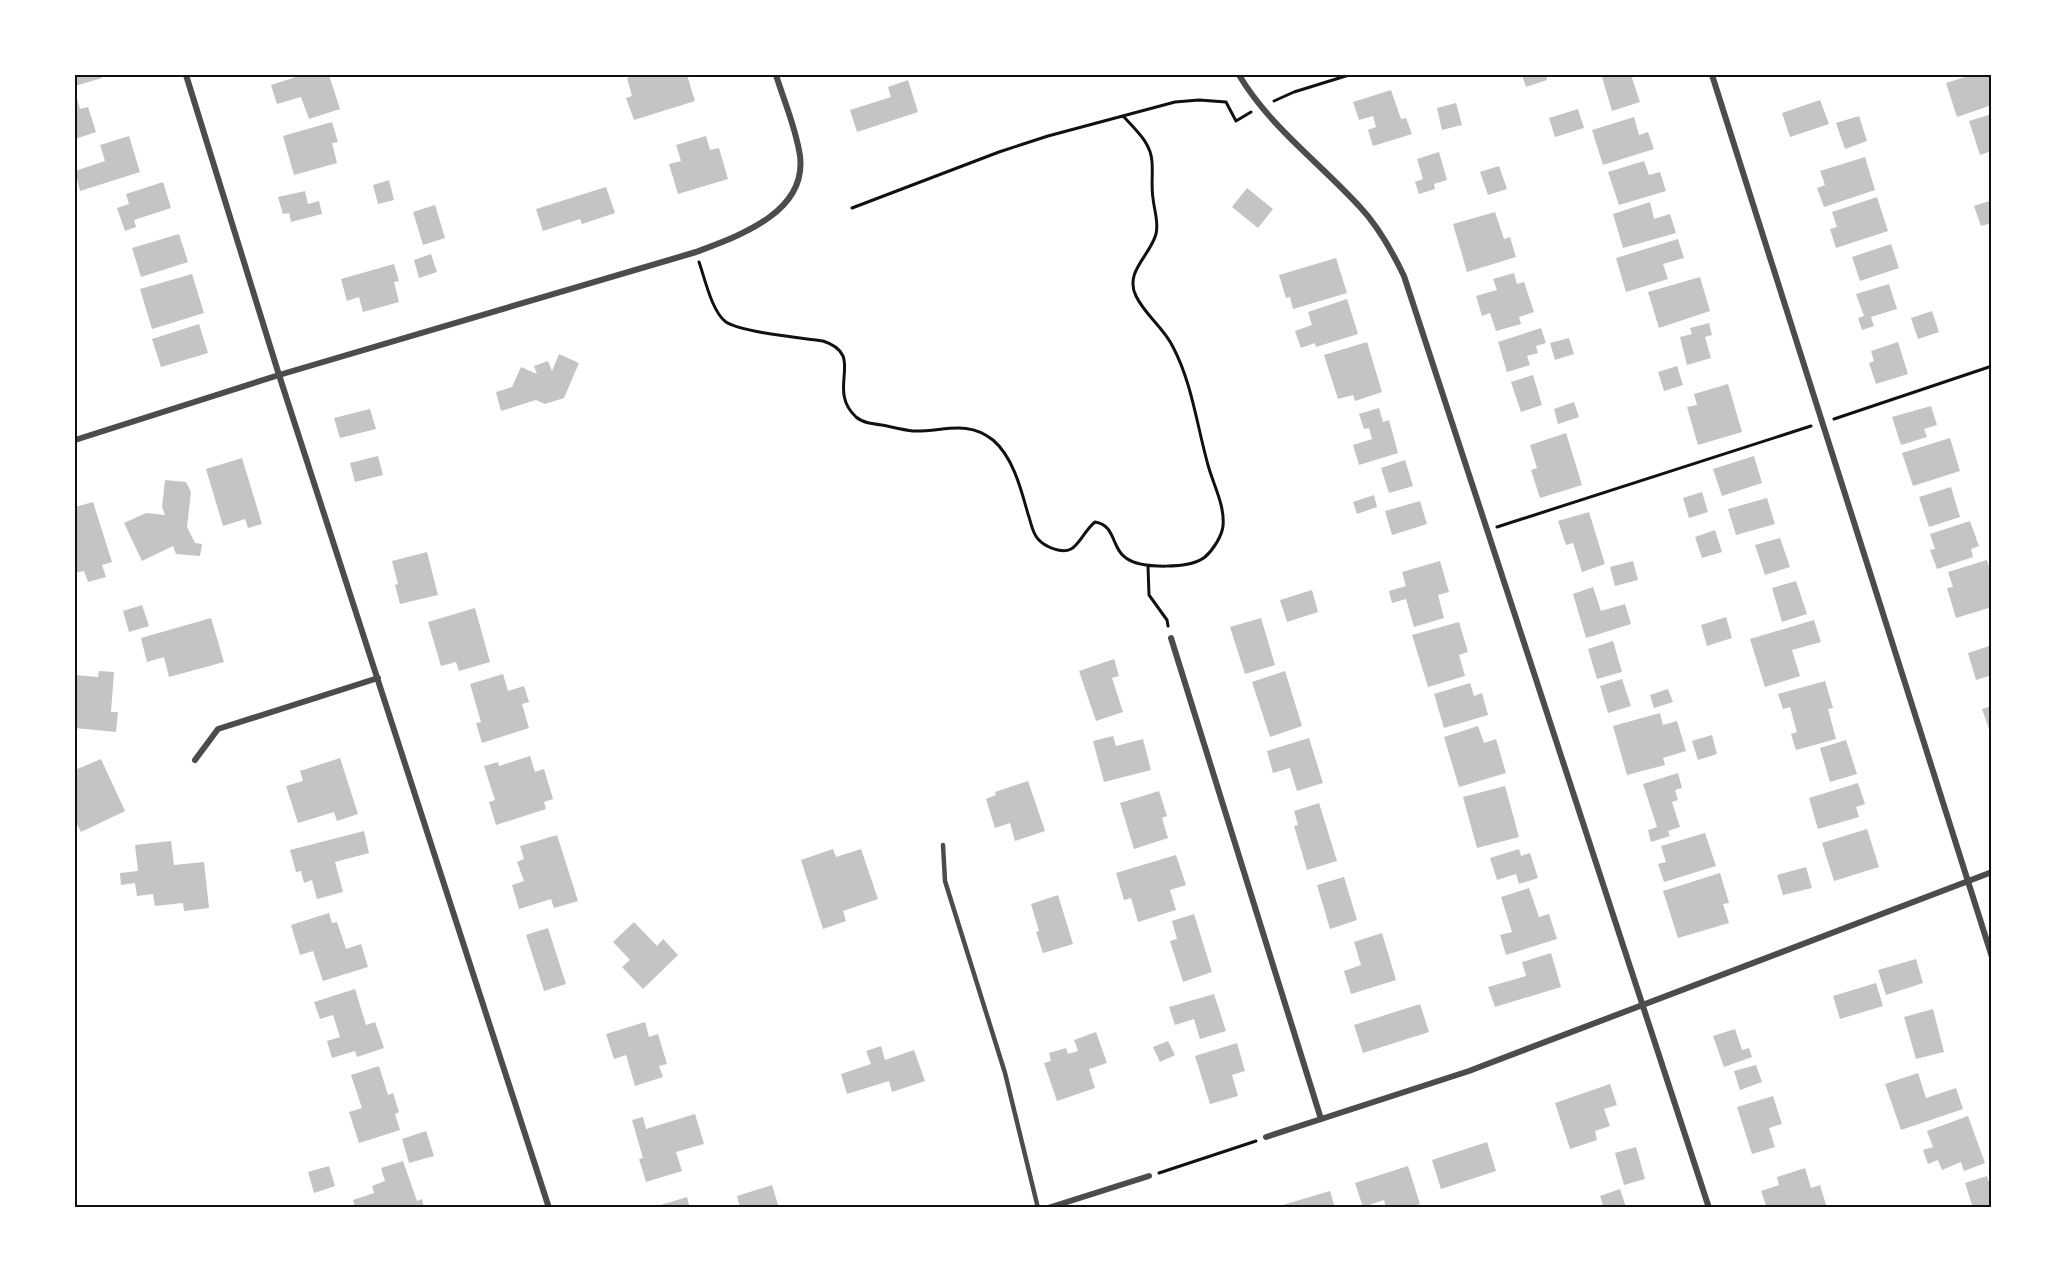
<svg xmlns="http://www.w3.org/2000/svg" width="2067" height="1283" font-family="Roboto,sans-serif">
	<rect width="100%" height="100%" fill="#fff"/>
	<!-- building -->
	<path fill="#c4c4c4" d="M75,75H101L102,78L75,86Z
		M302,75H329L340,109L309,119L301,97L277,104L271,85Z
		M636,75H687L695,101L634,120L626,98L632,96L627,78Z
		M1522,75H1546L1547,80L1526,87Z
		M1608,75H1631L1640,102L1612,111L1602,77Z
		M1972,75H1992V105L1957,117L1946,83Z
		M908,80L918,112L857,132L850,110L891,97L888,87Z
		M1391,90L1401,119L1406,118L1412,134L1373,146L1368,130L1376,127L1373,116L1359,120L1353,102Z
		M76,95L80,109L88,107L96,132L75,139Z
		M1820,100L1829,124L1790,137L1782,113Z
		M1456,103L1462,125L1442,130L1437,108Z
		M1578,109L1584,128L1555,137L1549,118Z
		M1992,114V151L1980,155L1969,121Z
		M1859,116L1867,141L1845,149L1836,123Z
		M1634,117L1639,135L1648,132L1654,149L1603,165L1592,130Z
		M332,122L338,142L332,143L337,163L294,175L283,136Z
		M129,136L140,172L80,191L75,171L105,161L100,145Z
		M706,136L710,150L719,148L728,179L678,194L669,164L681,161L676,145Z
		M1439,152L1447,180L1434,184L1435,189L1419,194L1415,182L1423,179L1417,159Z
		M1865,157L1875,190L1824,207L1817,188L1825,185L1820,171Z
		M1644,161L1649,175L1660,172L1666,191L1619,205L1608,172Z
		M1499,166L1507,189L1488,195L1480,172Z
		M389,180L394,200L378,204L373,185Z
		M163,182L171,208L134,220L136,227L125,231L117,208L129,204L126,194Z
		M606,187L615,213L582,224L580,219L543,231L536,209Z
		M1247,188L1273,209L1258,228L1232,207Z
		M305,191L308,204L319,201L322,214L291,222L289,213L283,214L278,197Z
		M1877,197L1888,231L1836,248L1830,229L1837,227L1832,212Z
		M1992,200V223L1981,226L1974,206Z
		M1650,202L1654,219L1670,214L1676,233L1623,248L1613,214Z
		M435,205L445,238L423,245L413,212Z
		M1495,212L1504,239L1510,237L1516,257L1467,272L1453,224Z
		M179,234L188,262L141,277L132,248Z
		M1678,239L1684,258L1663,264L1668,279L1626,292L1616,258Z
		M1891,244L1899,268L1860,281L1852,257Z
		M431,254L437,272L419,278L414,260Z
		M1336,258L1347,293L1293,309L1290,297L1286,298L1279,275Z
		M394,264L399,281L394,282L399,302L363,312L359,297L347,301L341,279Z
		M1514,273L1517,284L1524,282L1534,312L1519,317L1521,324L1496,331L1490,313L1482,316L1476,296L1497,290L1493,279Z
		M192,274L204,313L152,329L140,289Z
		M1700,277L1710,311L1659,328L1648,292Z
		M1889,284L1897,309L1871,317L1874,326L1862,330L1858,318L1864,316L1856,294Z
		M1347,299L1358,334L1316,347L1315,343L1301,348L1295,331L1312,325L1308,312Z
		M1932,311L1939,332L1918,339L1911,318Z
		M1709,323L1712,335L1705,337L1711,358L1687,365L1680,337L1692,334L1690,328Z
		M199,324L208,353L161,367L152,339Z
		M1541,328L1546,343L1536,346L1538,353L1527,356L1530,365L1507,372L1498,342Z
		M1569,338L1574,354L1555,360L1550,343Z
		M1367,342L1382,392L1355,401L1353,395L1338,399L1324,355Z
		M1898,342L1908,374L1876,384L1869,363L1874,361L1871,351Z
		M559,354L579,363L564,398L545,404L536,400L501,411L496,392L512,387L521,367L537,374L534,366L548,361L552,371Z
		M1677,366L1683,385L1664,391L1658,372Z
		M1533,375L1542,405L1521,412L1511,382Z
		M1728,384L1742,432L1698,445L1687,407L1697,405L1694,394Z
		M1574,402L1579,417L1558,424L1554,409Z
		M1931,406L1937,425L1924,429L1927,437L1901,445L1892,417Z
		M1379,408L1383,422L1389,420L1398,453L1359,465L1353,445L1372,439L1369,428L1364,429L1359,414Z
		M370,409L376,429L340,438L334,418Z
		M1566,433L1582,485L1540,498L1531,470L1537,468L1530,445Z
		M1950,438L1960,471L1913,486L1902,453Z
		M378,456L383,475L355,482L350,463Z
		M1754,456L1762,483L1722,496L1713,469Z
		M242,458L262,524L248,528L245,519L223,526L206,469Z
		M1405,460L1413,486L1389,493L1381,468Z
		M165,480L186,482L191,492L187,527L195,543L202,544L200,556L176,554L173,546L142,561L124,523L146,513L165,515L162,507Z
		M1951,487L1960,517L1929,527L1919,497Z
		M1702,492L1708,512L1689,518L1683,498Z
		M1374,495L1377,507L1357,514L1353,502Z
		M1767,498L1775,524L1736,535L1728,509Z
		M1420,501L1427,524L1392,535L1385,511Z
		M93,502L112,562L102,565L106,577L88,582L84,571L75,573V507Z
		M1589,512L1605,564L1582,572L1573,543L1566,545L1558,521Z
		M1970,521L1979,546L1971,549L1973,557L1937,569L1930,550L1935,549L1930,534Z
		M1715,530L1722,552L1702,558L1695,537Z
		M1780,538L1790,567L1765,575L1755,545Z
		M427,552L438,595L400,604L395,585L398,584L392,561Z
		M1987,560L1992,577V607L1956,618L1947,588L1953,587L1948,572Z
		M1440,561L1449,592L1438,595L1444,618L1414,627L1406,599L1392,603L1389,591L1406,586L1402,572Z
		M1633,561L1638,580L1615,586L1610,567Z
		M1796,581L1807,614L1782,622L1772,588Z
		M1593,587L1601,611L1625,604L1631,624L1586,638L1573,594Z
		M1312,590L1318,612L1287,622L1280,600Z
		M142,605L149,626L129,632L123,611Z
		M475,608L490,662L459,671L456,662L441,666L428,622Z
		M1726,617L1732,638L1707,646L1701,625Z
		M211,618L224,662L169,677L164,657L147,662L141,638Z
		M1261,618L1275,665L1245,674L1230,627Z
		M1814,620L1821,642L1792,650L1800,676L1765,687L1750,639Z
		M1459,622L1468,652L1459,655L1465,676L1428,687L1412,635Z
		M1613,641L1622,672L1597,679L1588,649Z
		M1992,645V675L1976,680L1968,653Z
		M1114,659L1119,676L1112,678L1123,712L1096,721L1079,671Z
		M99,671L114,672L111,712H118L116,732L75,728V675L98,677Z
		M1285,671L1302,726L1270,737L1252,682Z
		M503,674L508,691L524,686L529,702L522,704L529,728L482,743L476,723L481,722L470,684Z
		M1622,679L1631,706L1608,713L1600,686Z
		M1825,681L1833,708L1828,709L1836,739L1796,750L1791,734L1797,732L1790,707L1783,709L1778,694Z
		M1470,683L1474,696L1482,693L1488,715L1444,728L1434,694Z
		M1668,689L1673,702L1654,708L1650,695Z
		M1992,706V731L1990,732L1982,709Z
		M1660,713L1663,725L1677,721L1686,751L1663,758L1665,765L1627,775L1613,726Z
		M1478,726L1484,743L1496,739L1506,773L1459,787L1444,737Z
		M1712,735L1717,754L1698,760L1692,741Z
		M1113,736L1116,746L1143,739L1151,770L1104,782L1093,741Z
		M1309,738L1323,783L1297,791L1290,768L1273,773L1267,751Z
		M1846,740L1857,774L1830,782L1820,748Z
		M530,756L535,772L544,769L553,799L544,802L546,809L496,825L489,802L495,800L484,766L498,762L499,766Z
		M340,758L358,814L337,821L334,812L298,823L286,786L303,781L300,771Z
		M101,759L125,811L81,832L75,820V770Z
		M1678,773L1682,788L1675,790L1678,800L1672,802L1680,827L1668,831L1670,836L1651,842L1648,830L1657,827L1643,784Z
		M1028,781L1045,831L1015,841L1010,823L995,828L986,799L996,795L995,792Z
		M1858,783L1865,804L1856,807L1859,817L1818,829L1809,798Z
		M1505,786L1519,837L1477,848L1463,797Z
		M1159,791L1167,816L1162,818L1168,838L1134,849L1120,803Z
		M1319,803L1337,861L1307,870L1294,826L1298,825L1294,811Z
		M1867,829L1879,867L1834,881L1822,843Z
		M364,831L369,853L335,862L343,892L317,899L312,880L304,883L301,871L296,872L290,850Z
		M1705,833L1716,866L1664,882L1658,864L1666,862L1661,846Z
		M557,835L578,901L554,908L551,899L519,909L512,885L524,881L517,862L524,859L520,846Z
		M171,841L174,865L204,862L209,908L184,911L183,903L155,906L153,894L137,896L135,883L121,885L120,873L138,871L135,845Z
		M833,849L836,857L861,849L878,899L843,911L846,921L823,929L801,860Z
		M1519,849L1521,856L1530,853L1538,878L1519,884L1516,874L1497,880L1490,858Z
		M1176,855L1186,885L1170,890L1176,910L1138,922L1131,898L1124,900L1116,873Z
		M1806,867L1812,888L1783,895L1777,875Z
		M1720,873L1729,903L1723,904L1729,923L1678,938L1663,891Z
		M1344,877L1357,920L1330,929L1317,885Z
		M1529,888L1539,917L1549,914L1557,939L1506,955L1500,935L1512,932L1501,897Z
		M1058,895L1073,944L1043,953L1036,932L1039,931L1031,904Z
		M329,913L332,923L337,922L346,949L361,944L368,967L323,981L313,951L300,955L291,925Z
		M1194,914L1212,972L1183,982L1170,941L1177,939L1172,921Z
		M634,922L657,946L663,939L678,955L643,989L622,967L630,960L613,942Z
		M548,928L566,984L544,991L526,935Z
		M1382,933L1396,980L1351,994L1344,971L1361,965L1354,942Z
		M1551,953L1561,987L1495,1007L1488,987L1526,976L1522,962Z
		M1916,959L1923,983L1886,995L1878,970Z
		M1876,983L1883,1006L1840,1019L1833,996Z
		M355,989L366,1025L375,1022L384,1048L357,1057L355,1051L332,1058L327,1041L340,1037L333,1015L320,1019L314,1002Z
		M1214,994L1226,1031L1200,1039L1194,1019L1175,1025L1169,1007Z
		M1420,1004L1429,1032L1363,1053L1354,1025Z
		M1933,1009L1944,1052L1916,1059L1904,1017Z
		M645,1022L649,1037L658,1034L667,1064L659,1066L663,1077L635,1086L626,1055L614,1059L606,1034Z
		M1735,1029L1742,1050L1749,1048L1752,1057L1724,1067L1713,1036Z
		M1096,1032L1107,1063L1089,1069L1095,1088L1057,1101L1044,1063L1051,1061L1049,1053L1066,1048L1068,1054L1078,1051L1074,1040Z
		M1168,1041L1175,1055L1160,1062L1153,1047Z
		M1237,1043L1245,1071L1232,1075L1238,1096L1210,1104L1195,1056Z
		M881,1046L885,1060L914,1050L925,1081L892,1092L889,1081L847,1094L841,1074L871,1064L866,1051Z
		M1756,1065L1762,1082L1740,1090L1734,1071Z
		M379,1066L388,1095L393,1093L399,1112L395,1114L400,1130L359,1143L349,1112L362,1108L351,1075Z
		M1918,1073L1926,1098L1956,1088L1963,1109L1901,1130L1885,1084Z
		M1610,1084L1617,1105L1604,1109L1610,1126L1595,1131L1597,1140L1570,1149L1555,1103Z
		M1773,1096L1782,1124L1769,1128L1775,1147L1752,1154L1737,1107Z
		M695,1114L704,1144L676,1152L682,1171L646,1182L639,1159L643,1158L632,1120L643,1117L646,1129Z
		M1968,1116L1985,1163L1964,1171L1961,1162L1942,1170L1938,1160L1928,1164L1923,1150L1933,1147L1927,1131Z
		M426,1131L434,1156L409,1163L402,1139Z
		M1487,1142L1496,1171L1441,1189L1432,1160Z
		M1636,1147L1645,1179L1624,1185L1615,1153Z
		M403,1161L417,1201L422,1199L424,1208H355L353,1200L374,1193L372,1186L385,1181L381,1168Z
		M329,1166L335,1186L314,1193L308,1172Z
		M1408,1166L1420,1204L1407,1208H1386L1384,1200L1363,1207L1355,1183Z
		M1805,1168L1811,1188L1820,1185L1827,1208H1767L1761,1191L1779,1185L1777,1177Z
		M1987,1176L1992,1191V1208H1973L1965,1183Z
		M772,1185L779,1208H740L737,1196Z
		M1620,1189L1626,1207L1604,1208L1600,1196Z
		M1330,1191L1335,1208H1276V1207Z
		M687,1197L690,1208H654V1207Z"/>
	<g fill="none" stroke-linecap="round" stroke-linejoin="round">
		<!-- path -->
		<path stroke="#111" stroke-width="3" d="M1274,101L1294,92L1349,75
			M852,208L999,152L1048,136L1175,102L1199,100L1226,102L1236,121L1251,112
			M699,262C705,279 712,312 726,322C741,332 802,338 823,341C867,355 825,388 856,417C863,423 873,424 882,425C892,427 903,430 913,431C943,432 967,419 993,440C1013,457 1021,489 1028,514C1031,522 1032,533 1038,539C1045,547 1062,554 1071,549C1079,545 1085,530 1095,522C1116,525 1111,548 1126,558C1141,569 1190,569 1205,557C1213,550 1222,536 1223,526C1225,505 1213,484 1208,465C1197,426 1192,383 1173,347C1164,328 1145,315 1136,296C1124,272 1150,256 1156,234C1159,222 1154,210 1153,198C1151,186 1153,174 1152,162C1151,143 1136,130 1124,117
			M1834,419L1992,366
			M1497,527L1811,426
			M1148,566L1149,595L1167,620L1168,626
			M1159,1173L1256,1141"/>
		<!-- service -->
		<path stroke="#4c4c4c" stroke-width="4.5" d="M943,845L945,881L1005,1073L1038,1208"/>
		<!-- minor -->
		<path stroke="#4c4c4c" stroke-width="6" d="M186,75L279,375L549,1208
			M1239,75C1270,127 1319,162 1360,207C1379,227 1392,251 1404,276L1709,1208
			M1712,75L1992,957
			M75,440L279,375L696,252C738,236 807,213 800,156C796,128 784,101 776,75
			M1171,638L1321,1119
			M195,760L218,729L378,678
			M1266,1137L1469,1071L1992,872
			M1048,1208L1149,1176"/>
	</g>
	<!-- border -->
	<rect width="2067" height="1283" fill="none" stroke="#ffffff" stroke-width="153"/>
	<rect x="76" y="76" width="1914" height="1130" fill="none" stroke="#111" stroke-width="2"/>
</svg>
